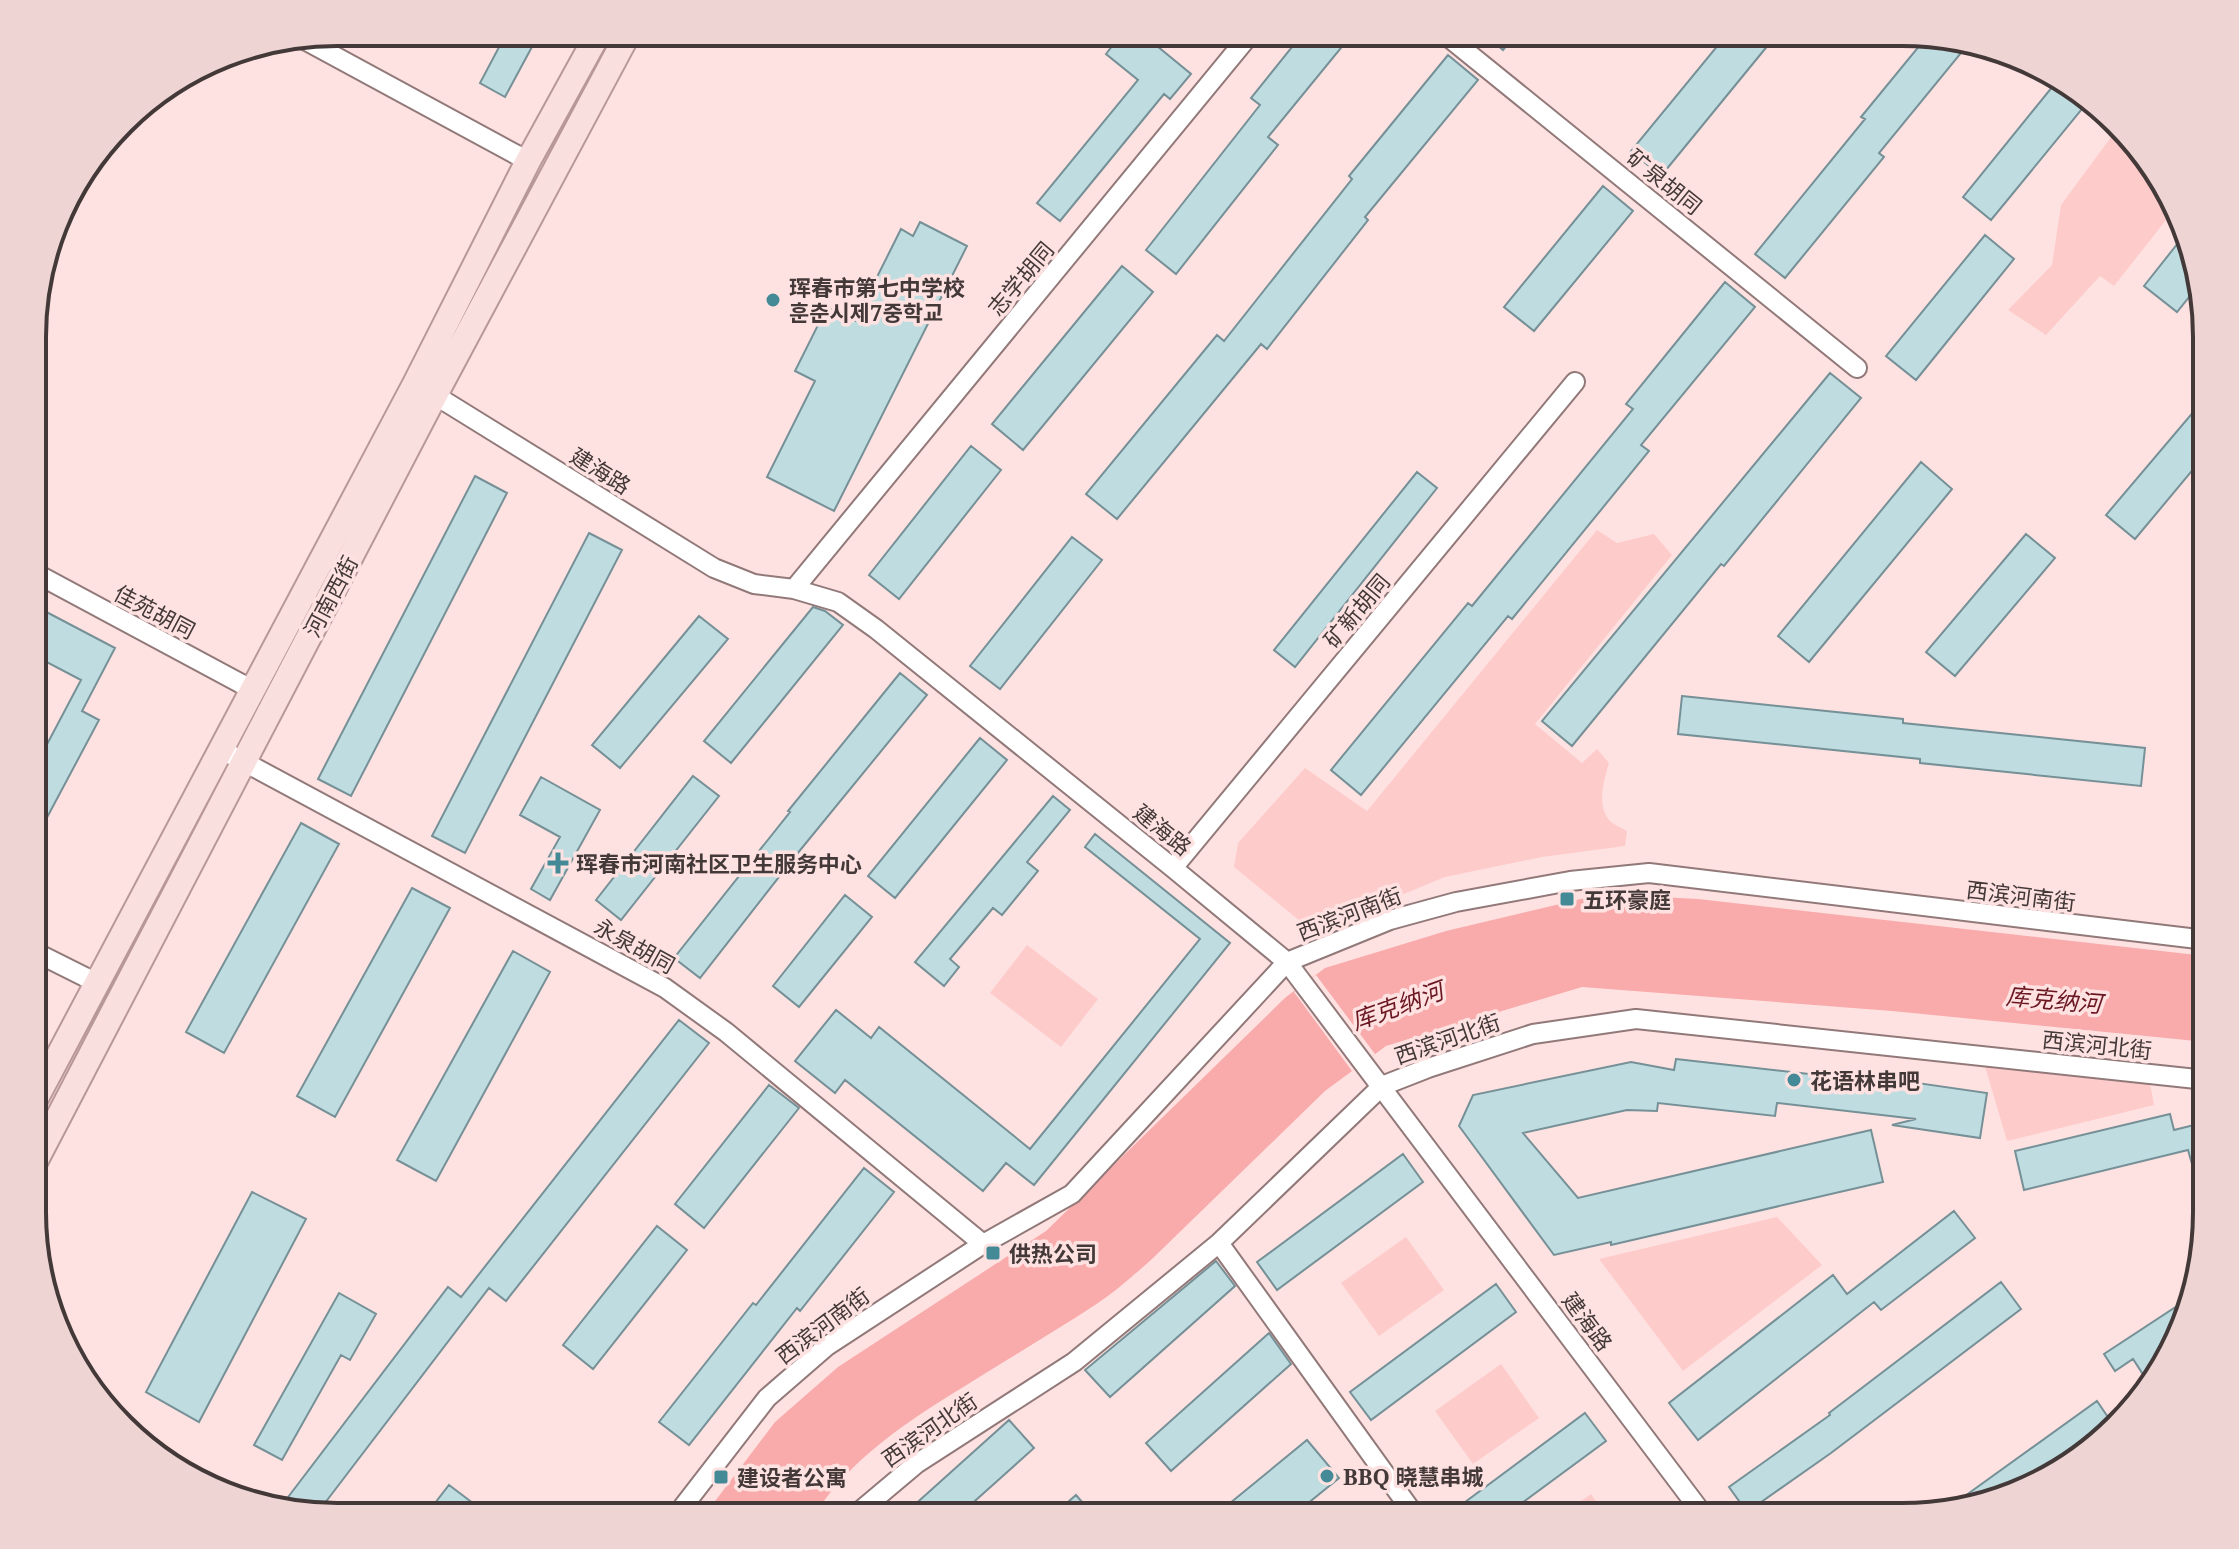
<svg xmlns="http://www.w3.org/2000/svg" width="2239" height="1549" font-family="'Noto Serif','Noto Sans SC','Noto Sans KR',serif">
	<rect width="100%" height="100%" fill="#fee2e1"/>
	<!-- green -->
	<path fill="#fecbcb" d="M2117,129L2166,185L2174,210L2114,286L2100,276L2046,335L2008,310L2052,265L2061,205Z
		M1597,530L1617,543L1654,534L1672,555L1535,724L1582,763L1597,749L1609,763C1604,780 1596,806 1610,821C1614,825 1622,828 1627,831L1625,846L1542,857L1445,877L1331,924L1305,925L1234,867L1238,843L1305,768L1367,811Z
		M1027,945L1098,999L1061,1047L990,993Z
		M1984,1063L2149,1078L2154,1105L2007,1141Z
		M1777,1217L1822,1265L1683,1371L1599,1259Z
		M1406,1237L1444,1290L1379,1336L1341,1283Z
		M1501,1364L1539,1418L1473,1464L1435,1411Z
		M1591,1494L1607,1517H1559Z"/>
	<!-- water -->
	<path fill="#f9abac" d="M1602,894L1698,899L2206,956V1042L1892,1011L1582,987L1386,1046L1325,1091L1152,1259C1134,1275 1115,1292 1095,1305C1052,1333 1008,1359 965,1386C908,1421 849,1459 813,1517H703L775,1422L838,1367L1046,1231L1286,997L1325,968L1446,931Z"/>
	<!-- pier -->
	<path fill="#fee2e1" d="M1316,975L1375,1054L1352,1071L1294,992Z"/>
	<!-- building -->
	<path fill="#bfdce1" stroke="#759096" stroke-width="2" d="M507,32H540L505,97L480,83Z
		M1123,32H1140L1191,74L1170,99L1164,94L1060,221L1037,203L1138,80L1106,54Z
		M1304,32H1354L1268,137L1278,145L1176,274L1146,250L1260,105L1251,98Z
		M1482,32H1518L1503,50Z
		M1728,33H1778L1661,176L1631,151Z
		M1929,34L1970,42L1879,153L1884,157L1785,278L1755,254L1865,119L1861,117Z
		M1448,55L1478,80L1365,217L1368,220L1267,349L1261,344L1117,519L1086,494L1217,335L1224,341L1352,179L1349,176Z
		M2053,86L2082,109L1991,220L1963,197Z
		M1603,186L1633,211L1534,331L1504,307Z
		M920,222L967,246L834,511L767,477L815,381L795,371L827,307L855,321L901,229L913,236Z
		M1985,235L2014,259L1916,380L1886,356Z
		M2182,238L2197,287L2177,312L2144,286Z
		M1122,266L1153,292L1023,450L992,424Z
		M1725,282L1755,307L1641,445L1649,451L1512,619L1508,616L1361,795L1331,770L1468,603L1472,606L1633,409L1626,404Z
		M1830,373L1861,398L1724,566L1721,564L1572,746L1542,721Z
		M2206,397V454L2135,539L2106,515Z
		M971,446L1001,470L899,599L869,575Z
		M1921,462L1952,489L1809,662L1778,636Z
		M1417,472L1437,488L1295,667L1274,650Z
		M475,476L507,493L351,796L318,779Z
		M589,533L622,550L465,853L432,836Z
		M2026,534L2055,558L1955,676L1926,652Z
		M1072,537L1102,560L1000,689L970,666Z
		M35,606L115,648L82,711L99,720L35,840V767L81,680L35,656Z
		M813,607L825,611L843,625L731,763L704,741Z
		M699,616L728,639L620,768L592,745Z
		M900,673L927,695L797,854L700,978L674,958L790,812L788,811Z
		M1682,696L1903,719V723L2145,748L2141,786L1920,763V759L1678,734Z
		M980,738L1007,760L895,898L868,876Z
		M693,776L719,796L621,920L596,900Z
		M541,777L600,810L550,900L531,889L560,837L520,815Z
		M1053,796L1070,810L1027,862L1038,871L1002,915L993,908L950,959L959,967L944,986L915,962Z
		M301,823L339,844L224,1053L186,1032Z
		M1095,834L1230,943L1034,1185L1006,1163L983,1191L845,1080L835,1093L795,1061L836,1010L871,1038L879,1027L1030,1149L1200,939L1085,847Z
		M412,888L450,908L335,1117L297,1096Z
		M845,895L872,917L799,1007L773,986Z
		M513,951L550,972L436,1181L397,1160Z
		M679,1020L709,1043L506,1301L489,1288L315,1516L279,1509L448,1287L461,1297Z
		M1676,1059L1889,1083L1890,1079L1987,1093L1980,1138L1892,1125L1916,1119L1777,1103L1775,1116L1658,1103L1657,1111L1627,1110L1523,1133L1578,1198L1871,1130L1883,1182L1611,1245V1242L1554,1255L1459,1126L1473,1095L1631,1062L1674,1070Z
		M769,1085L799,1108L704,1228L675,1204Z
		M2170,1114L2174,1130L2206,1122V1160L2192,1164L2188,1150L2024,1190L2015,1151Z
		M1403,1154L1423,1182L1277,1290L1257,1262Z
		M864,1168L894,1192L800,1311L797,1308L689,1445L659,1422L753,1303L756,1305Z
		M252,1192L306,1219L199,1422L146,1392Z
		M1954,1211L1975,1238L1881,1310L1874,1302L1698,1440L1669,1403L1833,1275L1847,1294Z
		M657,1226L687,1250L593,1369L563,1345Z
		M1216,1261L1235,1286L1110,1397L1085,1370Z
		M2001,1282L2021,1309L1831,1453L1747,1512L1729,1487L1830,1415L1829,1413Z
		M1496,1284L1516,1312L1371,1420L1350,1392Z
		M339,1293L376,1314L350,1360L341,1355L282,1460L254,1445Z
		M2194,1295L2191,1310L2158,1371L2146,1379L2133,1359L2115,1371L2104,1354Z
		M1269,1333L1291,1364L1171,1471L1146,1443Z
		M2097,1401L2112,1423L2037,1485L1951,1506Z
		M1585,1413L1606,1441L1503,1517H1445Z
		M1009,1420L1034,1448L957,1517H901Z
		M1307,1440L1339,1478L1291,1517H1213Z
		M449,1485L490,1516H425Z
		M1076,1495L1095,1517H1051Z"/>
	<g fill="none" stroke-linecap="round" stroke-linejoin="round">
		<!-- minor casing -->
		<g stroke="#927979" stroke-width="22">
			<path id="minor" d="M1442,32L1857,368
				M303,39L528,161
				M425,389L714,568L754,584L794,589L838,602L876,629L1173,868L1287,962L1705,1517
				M35,573L253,690
				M794,589L1252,32
				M222,750L665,988L726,1032L983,1244
				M1173,868L1575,382
				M35,952L97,983
				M1219,1243L1416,1517
				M675,1517L767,1398L827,1346L983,1244L1072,1194L1287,962L1390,920L1456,902L1570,881L1649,873L2206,940
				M853,1517L916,1464L1074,1362L1219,1243L1382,1086L1428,1068L1533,1034L1636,1019L2206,1080"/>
		</g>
		<!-- major casing -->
		<g stroke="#b89797" stroke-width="28">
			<path id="major" d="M35,1100L415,384L528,161L599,32
				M35,1162L435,395L629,32"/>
		</g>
		<!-- minor -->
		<use href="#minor" stroke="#fff" stroke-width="18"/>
		<!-- major -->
		<use href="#major" stroke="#fadfdf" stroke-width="24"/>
	</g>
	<!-- markers -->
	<g fill="#448996" stroke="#fee2e1" stroke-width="3">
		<circle cx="773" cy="300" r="8"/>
		<path d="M554 851h8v8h8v8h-8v8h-8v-8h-8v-8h8z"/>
		<rect x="1559" y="891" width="16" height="16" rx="4"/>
		<circle cx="1794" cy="1080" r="8"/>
		<rect x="985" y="1245" width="16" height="16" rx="4"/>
		<circle cx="1327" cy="1476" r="8"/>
		<rect x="713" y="1469" width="16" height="16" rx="4"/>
	</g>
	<g text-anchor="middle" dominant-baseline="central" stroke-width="7" stroke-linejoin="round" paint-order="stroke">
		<!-- street labels -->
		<g font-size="22" fill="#443939" stroke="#fee2e1">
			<text transform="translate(1665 181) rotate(39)">矿泉胡同</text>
			<text transform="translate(1020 278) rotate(-50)">志学胡同</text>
			<text transform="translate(601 470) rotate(32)">建海路</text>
			<text transform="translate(330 596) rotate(-62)">河南西街</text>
			<text transform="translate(1356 610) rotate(-50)">矿新胡同</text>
			<text transform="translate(155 611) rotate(28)">佳苑胡同</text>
			<text transform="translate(1163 829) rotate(39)">建海路</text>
			<text transform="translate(2021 895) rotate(7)">西滨河南街</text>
			<text transform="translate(1349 913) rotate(-21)">西滨河南街</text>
			<text transform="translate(635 945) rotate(29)">永泉胡同</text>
			<text transform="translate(1447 1038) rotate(-19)">西滨河北街</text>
			<text transform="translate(2097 1044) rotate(6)">西滨河北街</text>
			<text transform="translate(1588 1321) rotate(53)">建海路</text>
			<text transform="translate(822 1325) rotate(-37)">西滨河南街</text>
			<text transform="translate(929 1429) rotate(-35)">西滨河北街</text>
		</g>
		<!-- poi labels -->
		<g font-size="22" font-weight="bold" fill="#443939" stroke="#fee2e1" text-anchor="start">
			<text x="789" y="287">珲春市第七中学校<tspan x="789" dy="25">훈춘시제7중학교</tspan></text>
			<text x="576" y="863">珲春市河南社区卫生服务中心</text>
			<text x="1583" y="899">五环豪庭</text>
			<text x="1810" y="1080">花语林串吧</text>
			<text x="1009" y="1253">供热公司</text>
			<text x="1343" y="1476">BBQ 晓慧串城</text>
			<text x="737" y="1477">建设者公寓</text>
		</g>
		<!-- water labels -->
		<g font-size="24" font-style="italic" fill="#6b1722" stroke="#fee2e1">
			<text transform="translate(2054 999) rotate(5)">库克纳河</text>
			<text transform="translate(1397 1005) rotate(-20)">库克纳河</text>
		</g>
	</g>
	<!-- crop -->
	<path d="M0 0H2239V1549H0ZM337 46H1902A291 291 0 0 1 2193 337V1212A291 291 0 0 1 1902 1503H337A291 291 0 0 1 46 1212V337A291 291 0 0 1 337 46Z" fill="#efd4d4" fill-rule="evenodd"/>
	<path fill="none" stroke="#443939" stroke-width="4" d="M337 46H1902A291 291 0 0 1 2193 337V1212A291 291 0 0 1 1902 1503H337A291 291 0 0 1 46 1212V337A291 291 0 0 1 337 46Z"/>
</svg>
